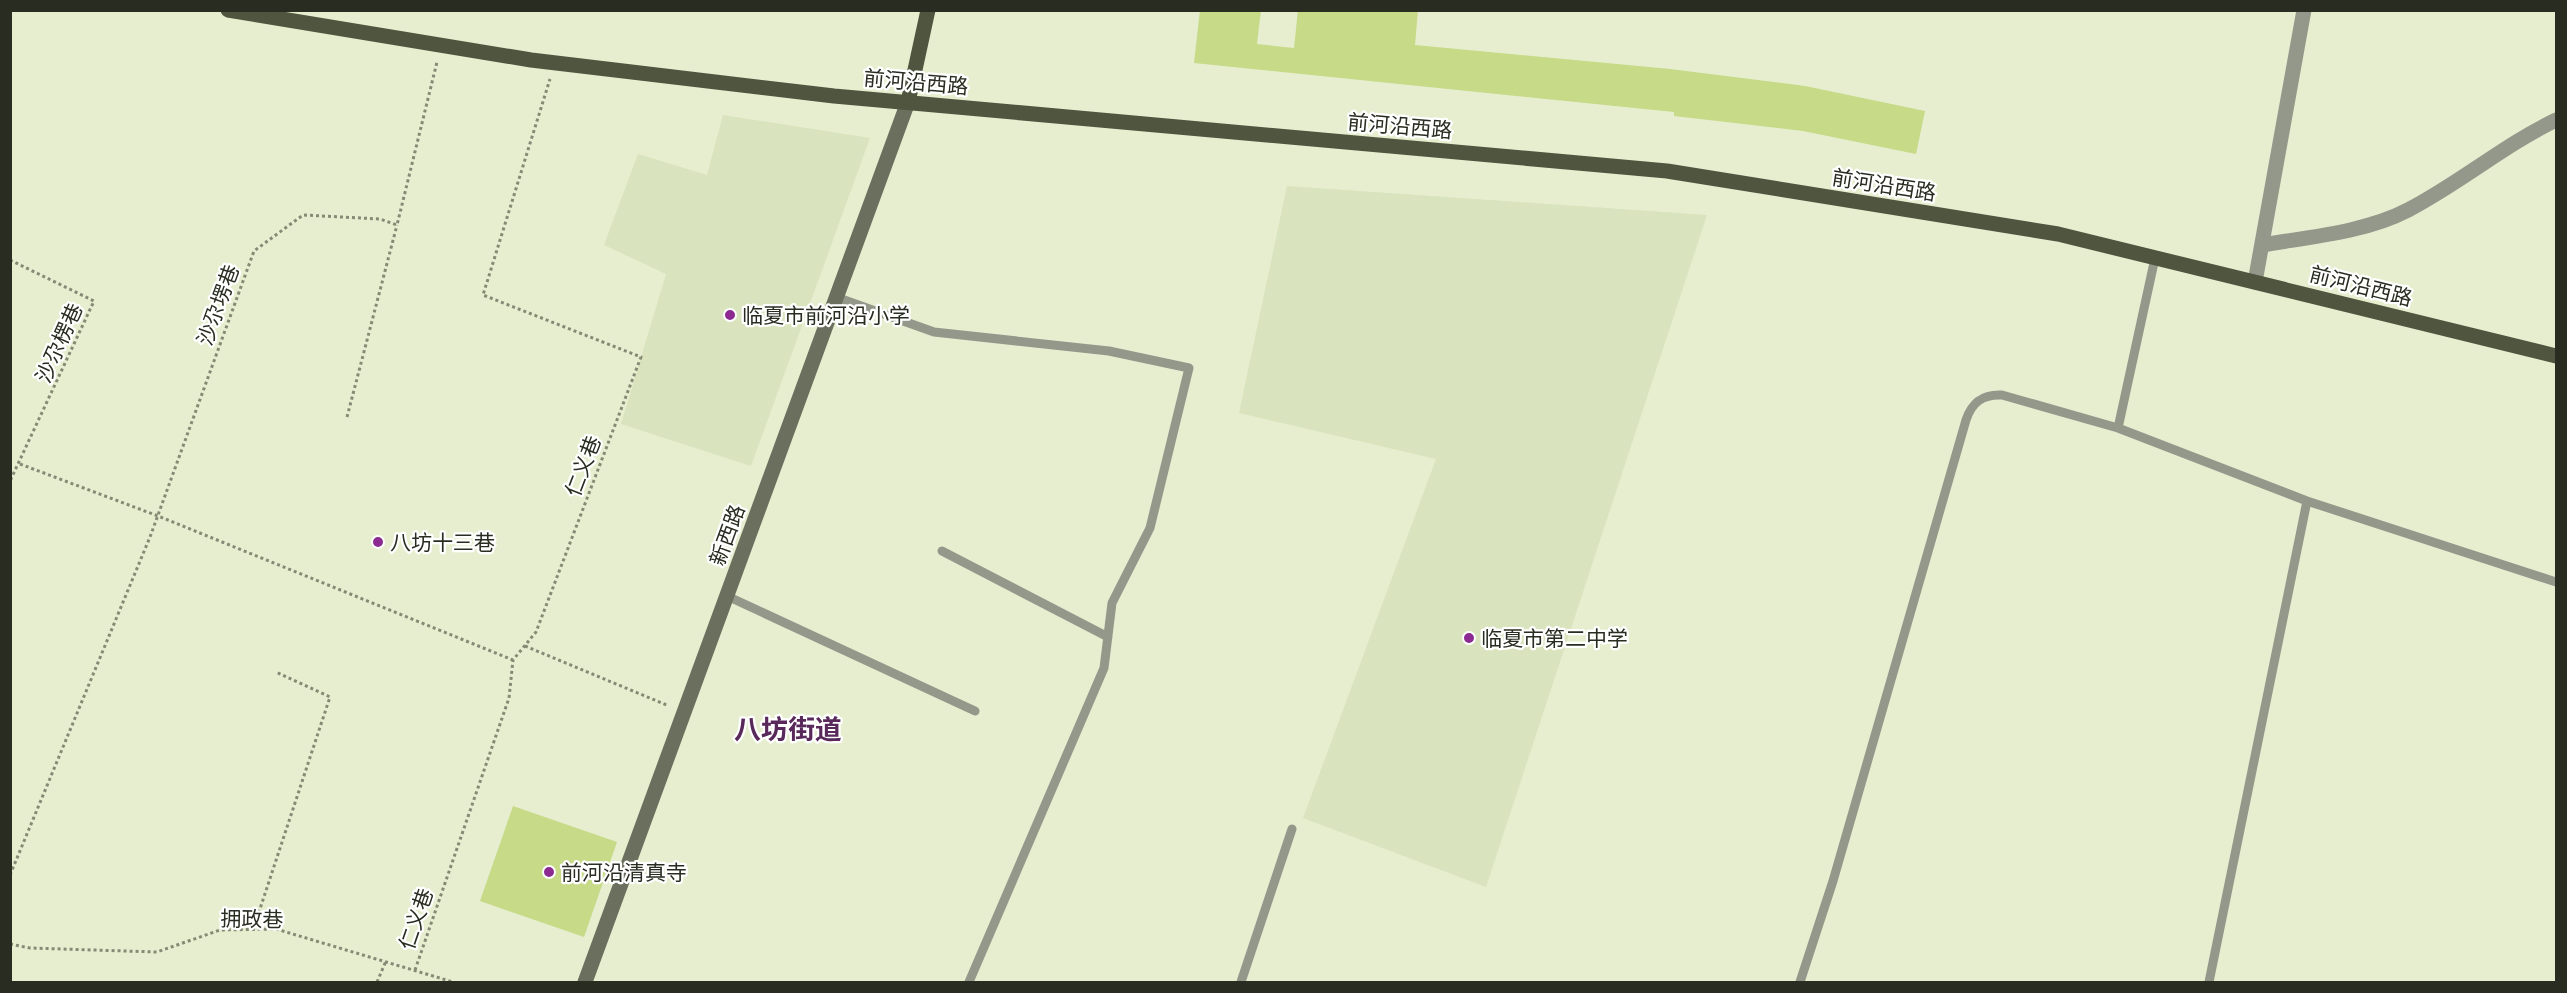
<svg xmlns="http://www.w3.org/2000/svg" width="2567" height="993" font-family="Poppins,'Noto Sans SC',sans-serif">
	<rect width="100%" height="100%" fill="#e6eecf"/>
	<!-- built -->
	<path fill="#d9e3bd" d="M723,115L870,138L751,466L621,424L666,274L604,245L638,154L707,175Z
		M1287,186L1707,215L1486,887L1303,818L1436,459L1239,413Z"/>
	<!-- building -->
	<path fill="#c6da87" d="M1200,10H1261L1257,44L1294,48L1298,10H1418L1415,45L1670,69L1805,86L1925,111L1916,154L1803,131L1674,116V112L1194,63Z
		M513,806L617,842L584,937L480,901Z"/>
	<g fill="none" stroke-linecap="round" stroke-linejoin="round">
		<!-- path -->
		<path stroke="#848a74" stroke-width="3" stroke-dasharray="3 3" stroke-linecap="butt" d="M10,260L94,301L10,481
			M347,417L397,225
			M20,464L158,516L513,660
			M525,646L669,706
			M10,875L150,537L254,251L303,215L380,219L397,225L437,62
			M253,930L330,697L276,672
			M10,944L30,948L157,952L220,930L276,929L453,982
			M415,970L509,698L513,660L536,632L641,357L483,295L550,79
			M377,982L386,961"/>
		<!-- service -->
		<path stroke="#94988b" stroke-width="9" d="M836,297L934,332L1109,351L1189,368L1150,528L1112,603L1104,668L969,982
			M2118,428L2155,258
			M942,551L1108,637
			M727,596L975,711
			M1241,982L1292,829
			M1800,982L1833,881L1966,420C1972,402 1983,394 2002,395L2118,428L2307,501L2556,582
			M2209,982L2307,501"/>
		<!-- minor -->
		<path stroke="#94988b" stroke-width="15" d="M2262,245C2309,237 2366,232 2408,210C2460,183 2504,145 2556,120
			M2255,282L2304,10"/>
		<!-- secondary -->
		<path stroke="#6b705e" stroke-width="15" d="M585,982L908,102"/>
		<!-- primary -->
		<path stroke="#4f553f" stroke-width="15" d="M228,10L531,60L834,96L1667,171L2058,234L2556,356
			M908,102L928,10"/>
	</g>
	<!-- markers -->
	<g fill="#8d2a92" stroke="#fff" stroke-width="2">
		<circle cx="730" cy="315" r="6"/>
		<circle cx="378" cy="542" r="6"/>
		<circle cx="1469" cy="638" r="6"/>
		<circle cx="549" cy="872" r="6"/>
	</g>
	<g text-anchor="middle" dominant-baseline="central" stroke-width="4.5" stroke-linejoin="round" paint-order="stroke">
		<!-- street labels -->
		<g font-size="21" fill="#292c20" stroke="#fff">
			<text transform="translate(916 82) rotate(5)">前河沿西路</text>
			<text transform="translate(1400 126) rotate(5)">前河沿西路</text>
			<text transform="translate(1884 185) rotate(9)">前河沿西路</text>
			<text transform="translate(2361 286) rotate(14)">前河沿西路</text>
			<text transform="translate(218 305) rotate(-70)">沙尕塄巷</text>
			<text transform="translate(59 343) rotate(-66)">沙尕楞巷</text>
			<text transform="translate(583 466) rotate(-69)">仁义巷</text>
			<text transform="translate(727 535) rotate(-70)">新西路</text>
			<text transform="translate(252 919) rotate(1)">拥政巷</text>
			<text transform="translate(416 919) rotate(-71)">仁义巷</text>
		</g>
		<!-- poi labels -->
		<g font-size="21" fill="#292c20" stroke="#fff" text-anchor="start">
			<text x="742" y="315">临夏市前河沿小学</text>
			<text x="390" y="542">八坊十三巷</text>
			<text x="1481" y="638">临夏市第二中学</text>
			<text x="561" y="872">前河沿清真寺</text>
		</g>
		<!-- district labels -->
		<g font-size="27" font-weight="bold" fill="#59295b" stroke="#fff">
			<text x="788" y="729">八坊街道</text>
		</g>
	</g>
	<!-- border -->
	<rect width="2567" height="993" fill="none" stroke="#292c20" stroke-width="24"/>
</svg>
